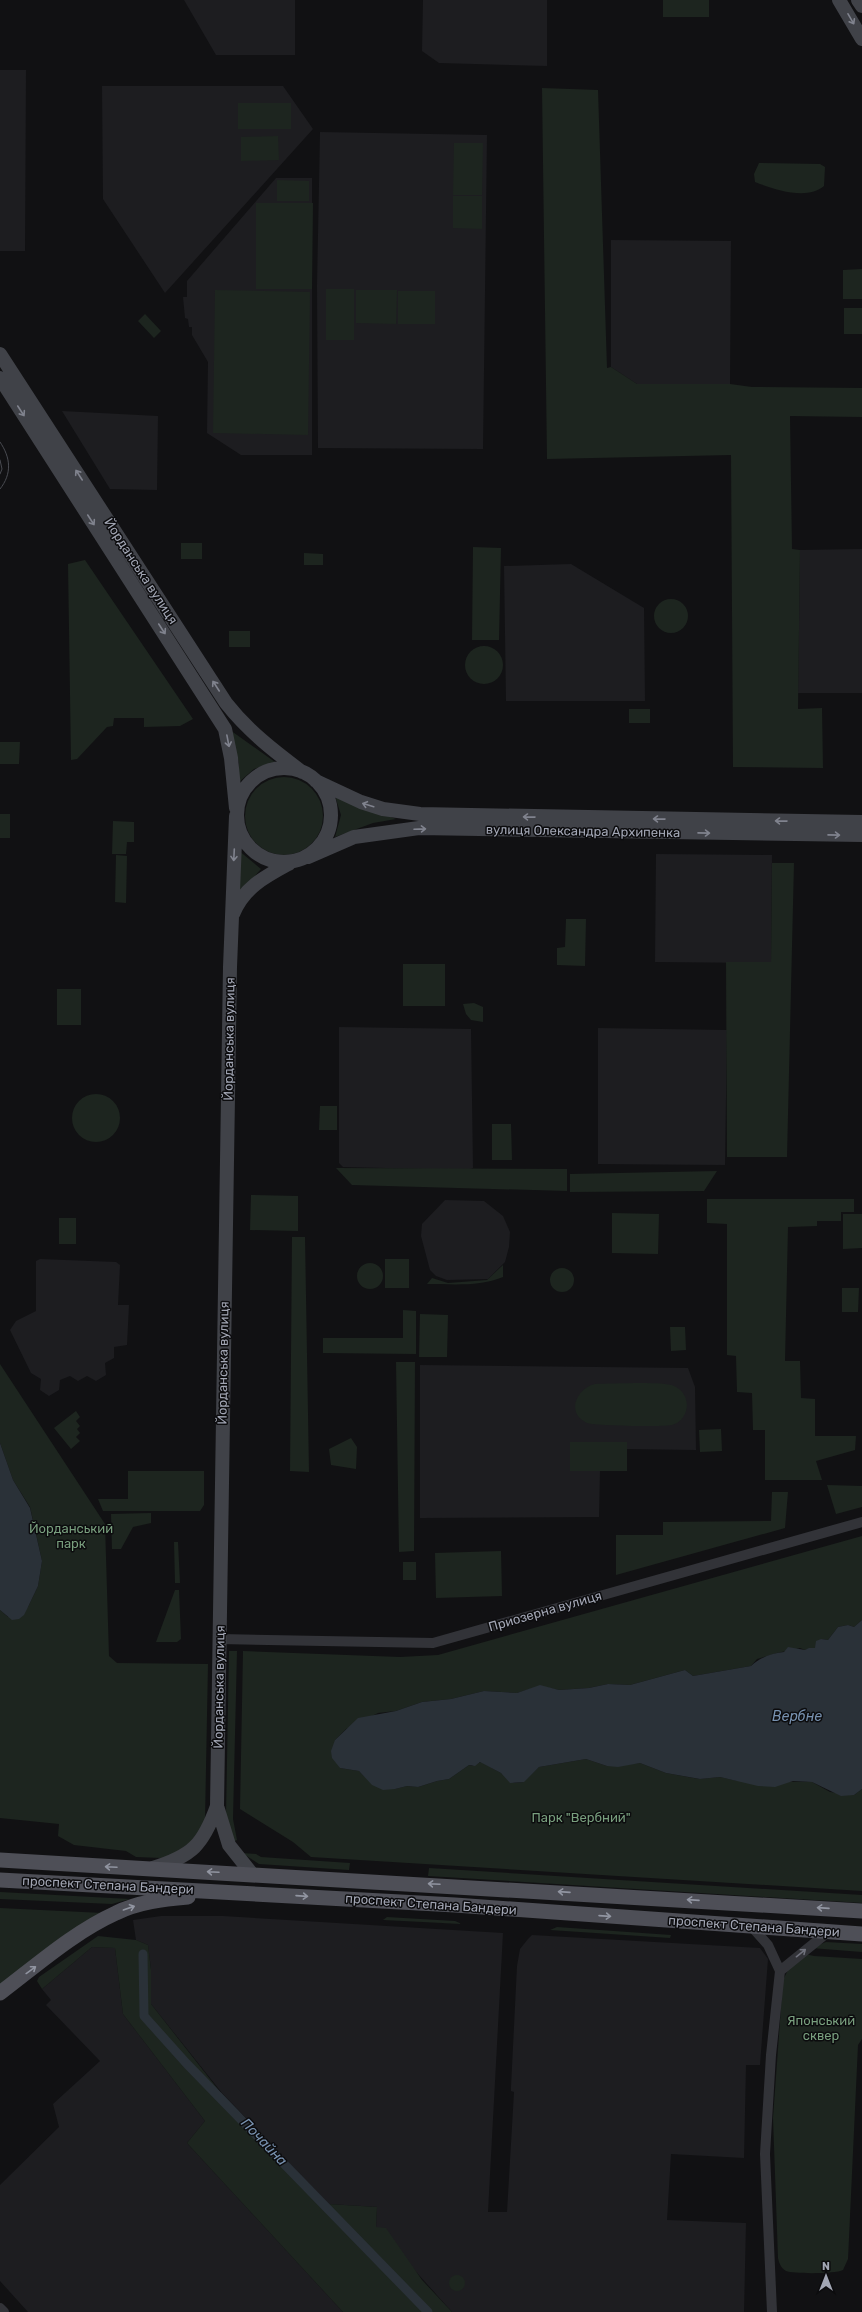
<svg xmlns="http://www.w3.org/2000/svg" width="862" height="2312" font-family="Rubik,sans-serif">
	<rect width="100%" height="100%" fill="#111113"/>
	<!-- built -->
	<path fill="#1d1d20" d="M184,0H295V55H216Z
		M423,0H547V66L439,63L422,51Z
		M0,70H26L25,251H0Z
		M102,86H283L313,129L165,293L103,199Z
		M320,132L487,135L483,449L318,448L317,286Z
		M276,178H312V455H241L207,433L208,362L192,335V327H189L188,319L185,318L183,297H187V281Z
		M611,240L731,241L730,384H637L611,367Z
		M62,411L158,416L157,490L110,489Z
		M862,549V693H798L800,550Z
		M571,564L644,608L645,701H506L504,566Z
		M656,854L772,855L771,963L655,962Z
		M339,1027L471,1029L473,1168L468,1170L343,1167L339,1163Z
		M598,1028L727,1030L725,1165L598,1164Z
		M445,1200L484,1201L503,1216L510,1232L509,1247L505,1262L488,1279L447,1280L436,1276L430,1270L421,1236L422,1224Z
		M40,1259L116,1262L120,1265L118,1305H129L127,1345L114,1347V1358L105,1363L106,1375L96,1381L87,1376L78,1381L70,1376L60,1380L59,1390L49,1396L40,1390L41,1379L31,1373L10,1330L16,1321L36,1311V1261Z
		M420,1365L688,1368L695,1387L696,1450L627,1449V1471H600L599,1517L420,1518Z
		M161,1916H223L503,1933L488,2212H507L514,2092L511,2091V2087L517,1966L520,1949L528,1939L532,1935L760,1948L768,1959L760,2065H746L744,2158L671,2154L667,2220L746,2223L744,2312H452L376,2227L377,2207L328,2204L222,2093L151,2004V1970L148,1945L136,1940L133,1920Z
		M92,1947L115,1948L123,2014L205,2121L187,2143L343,2312H28L0,2281V2185L59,2127L53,2104L100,2061L46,2005L51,2000L42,1989Z"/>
	<!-- green -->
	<path fill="#1d251f" d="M663,0H709V17H663Z
		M542,88L598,90L607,368L611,367L637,384H730L752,387L862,388V417L790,416L792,549L800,550L798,709L822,708L823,768L733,767L731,455L547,459Z
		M238,103H291V129H238Z
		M278,136L279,160L241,161V137Z
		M454,143H483L482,195H453Z
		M759,163L820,164L825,167L824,186C807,201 773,189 755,182L754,174Z
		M277,180L309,181V201H277Z
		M453,196H482V229L453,228Z
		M256,203H313L312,289H256Z
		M862,269V299H843V270Z
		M326,289H354V340H326Z
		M215,290L310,292L308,435L213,433Z
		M356,290H397L396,324L356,323Z
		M398,291H435V324H398Z
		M844,308H862V334H844Z
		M145,314L161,331L154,338L138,321Z
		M181,543H202V559H181Z
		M473,547L501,548L499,640H472Z
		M304,553L323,554V565H304Z
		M85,560L193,719L180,726L144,727V718H114L113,726L107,727L77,759L71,760L68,564Z
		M654 616a17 17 0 1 1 34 0a17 17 0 1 1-34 0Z
		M229,631H250V647H229Z
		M465 665a19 19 0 1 1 38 0a19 19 0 1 1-38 0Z
		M629,709H650V723H629Z
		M230,730L275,762L254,769L239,782V763Z
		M0,742H20L19,764H0Z
		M245 816a39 39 0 1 1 78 0a39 39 0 1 1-78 0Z
		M335,796L396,819L373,823L335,837L341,815Z
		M0,814H10V838H0Z
		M113,821L134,822V842H127L126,854H112Z
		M238,850L261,869L236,898Z
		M116,855L127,856L126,903L115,902Z
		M772,863H794L787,1157H727L726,962H771Z
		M566,919H586L585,966L557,965V948L565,947Z
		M403,964H445V1006H403Z
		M57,989H81V1025H57Z
		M474,1003L483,1007V1022L471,1020L466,1014L463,1004Z
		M72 1118a24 24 0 1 1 48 0a24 24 0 1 1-48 0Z
		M320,1106H337V1130H319Z
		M492,1124H511L512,1160H492Z
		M336,1168L567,1169V1191L352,1185Z
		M717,1171L704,1191L570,1192V1174Z
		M251,1195L298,1196V1231L250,1230Z
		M707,1199H854V1212H841V1221H817V1226L788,1227L785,1361H800L801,1398L815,1399V1436H856L855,1450L816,1461L822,1480H765V1430H753L752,1393L737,1392L736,1356L727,1355V1224L707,1223Z
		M612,1213L659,1214L658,1254L612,1253Z
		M843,1214H862V1248L843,1249Z
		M59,1218H76V1244H59Z
		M292,1237H305L309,1472L290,1471Z
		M385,1259H409V1288H385Z
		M357 1276a13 13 0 1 1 26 0a13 13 0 1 1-26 0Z
		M503,1265V1277C480,1287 451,1284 427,1284L432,1278L448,1283L487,1280Z
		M550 1280a12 12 0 1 1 24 0a12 12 0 1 1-24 0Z
		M842,1288H859L858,1312H842Z
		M403,1310L416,1311V1354L323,1353V1338H403Z
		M420,1314L448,1315L447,1357H419Z
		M670,1327H685L686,1350L671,1351Z
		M396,1362H415L414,1551L399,1552Z
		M0,1364L105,1524L109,1656L117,1663L208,1664L205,1820L195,1839L171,1856L161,1858L136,1857L126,1851L74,1845L58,1836L59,1824L0,1818V1610L8,1617L28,1607L38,1586L42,1561L30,1507L13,1480L0,1443Z
		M595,1384C612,1384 662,1381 674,1386C684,1390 689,1401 686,1411C684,1418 679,1423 672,1425C662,1427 595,1426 587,1423C565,1413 577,1388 595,1384Z
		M76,1411L80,1417L76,1421L80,1426L77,1429L80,1433L76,1437L80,1441L71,1449L54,1428Z
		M721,1429L722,1451L700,1452L699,1430Z
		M351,1438L357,1447L356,1469L331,1465L329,1449Z
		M570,1442H627V1471H570Z
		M128,1471H204V1505L200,1511H103L98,1499H128Z
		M827,1485L862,1486V1507L836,1514Z
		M772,1492H788L785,1528L616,1575V1535H663V1522L771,1521Z
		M151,1513V1523L133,1527L121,1549H112L111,1514Z
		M862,1536V1620L854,1627L848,1625L838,1627L828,1640L821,1639L816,1648L805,1650L800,1648L777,1653L757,1659L751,1666L693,1676L685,1670L630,1685L608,1684L589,1688L559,1690L540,1686L517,1693L484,1691L451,1699L422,1702L396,1711L378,1713L346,1729L335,1740L340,1768L359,1771L364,1776L395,1789L407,1786L418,1787L437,1781L449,1779L469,1765L472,1766L481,1762L501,1773L514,1783L523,1782L539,1767L586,1759L607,1766L640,1763L666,1773L699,1779L720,1777L738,1781L812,1782L830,1792L854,1795L862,1789V1891L311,1857L293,1842L240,1809L243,1651L400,1657L438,1655Z
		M174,1542H178L180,1583H175Z
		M501,1551L502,1596L436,1598L435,1553Z
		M403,1562H416V1580H403Z
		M175,1590H179L181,1639L177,1642H156Z
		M229,1651H237L233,1819L237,1840L233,1842L226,1815Z
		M242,1853L256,1854L261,1857L350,1863L349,1870L259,1864Z
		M429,1868L862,1895V1903L428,1876Z
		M0,1892L130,1899L112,1904L0,1899Z
		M0,1908L103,1913L0,1985Z
		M387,1917L455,1921L462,1924L383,1920Z
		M557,1927L671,1935L670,1938L550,1930Z
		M98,1936L136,1940L148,1945L151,1970V2004L221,2093L328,2204L377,2207L376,2227L386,2228L422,2280L452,2312H343L187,2143L205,2121L123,2014L115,1948L92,1947L42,1989L37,1981L39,1977Z
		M826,1942L862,1944V1952L811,1948Z
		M805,1954L814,1956L862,1959V2039L858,2045L848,2259L843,2270C835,2274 794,2274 786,2271C781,2268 779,2263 778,2258L773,2118L783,1980L789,1968Z
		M449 2283a8 8 0 1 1 16 0a8 8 0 1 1-16 0Z"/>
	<!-- water -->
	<path fill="#2a3138" d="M0,1443L13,1480L30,1508L42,1561L38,1586L28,1607L24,1615L19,1619L12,1620L0,1610Z
		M862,1620V1789L854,1795L841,1796L812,1782L793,1781L775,1787L758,1786L720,1777L700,1779L666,1773L640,1763L618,1767L607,1766L586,1759L539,1767L524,1782L510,1783L501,1773L480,1762L475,1766L469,1765L449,1779L437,1781L418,1787L407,1786L395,1789L383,1790L372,1785L359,1771L340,1768L332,1758L331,1751L335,1740L358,1718L396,1711L422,1702L451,1699L484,1691L517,1693L540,1685L559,1690L589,1688L608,1684L630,1685L685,1670L693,1676L751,1666C759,1658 772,1653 784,1652L788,1647L805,1650L809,1648H815L816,1641L821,1639L828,1640L838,1627L848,1625L854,1627Z"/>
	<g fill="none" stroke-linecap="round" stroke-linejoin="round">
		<!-- canal -->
		<path stroke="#2a3138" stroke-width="9" d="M143,1954L144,2016L187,2064L428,2312"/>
		<!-- street -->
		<path stroke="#323338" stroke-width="10" d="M220,1639L433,1643L862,1522
			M751,1926L768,1945L780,1971L828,1932
			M0,2308L4,2312
			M772,2312L765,2154L771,2055L780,1971"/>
		<!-- secondary -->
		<path stroke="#404248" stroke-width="14" d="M839,0L862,39
			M858,0L862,6
			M0,354L226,703C248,731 274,751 302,772
			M0,378L225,729L231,758L236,808
			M237 815a47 47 0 1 1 94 0a47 47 0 1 1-94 0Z
			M316,781L361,802L383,809L420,814L862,822
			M236,816L230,967L217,1806L229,1845L252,1874
			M308,857L354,837L419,828L862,835
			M233,914C244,887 266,876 290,863
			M153,1868C192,1856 203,1845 217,1806"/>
		<!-- primary -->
		<path stroke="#4e4f57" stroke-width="15" d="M0,1860L862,1911
			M0,1880L455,1905L862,1934
			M0,1993C37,1965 74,1932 116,1913C138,1902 164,1899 188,1897"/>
		<!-- tram -->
		<path stroke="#494b51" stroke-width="1" d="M0,442C11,458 12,474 0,489
			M0,460L2,469L0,474"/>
	</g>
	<!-- one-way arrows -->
	<defs><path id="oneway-shaft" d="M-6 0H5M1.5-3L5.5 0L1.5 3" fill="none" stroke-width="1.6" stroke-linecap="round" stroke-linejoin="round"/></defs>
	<g stroke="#80838e">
		<use href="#oneway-shaft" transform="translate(851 19) rotate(60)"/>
		<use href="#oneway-shaft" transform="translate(21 411) rotate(57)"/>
		<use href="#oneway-shaft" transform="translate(79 475) rotate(-123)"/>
		<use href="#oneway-shaft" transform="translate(91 520) rotate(57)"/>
		<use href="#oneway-shaft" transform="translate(162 629) rotate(57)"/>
		<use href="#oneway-shaft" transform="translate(216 686) rotate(-123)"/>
		<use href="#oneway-shaft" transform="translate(228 741) rotate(79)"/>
		<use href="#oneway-shaft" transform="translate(368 805) rotate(-163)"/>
		<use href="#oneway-shaft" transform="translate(529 817) rotate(-179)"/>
		<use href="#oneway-shaft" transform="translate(659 819) rotate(-179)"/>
		<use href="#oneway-shaft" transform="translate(781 821) rotate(-179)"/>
		<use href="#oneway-shaft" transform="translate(420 829) rotate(-2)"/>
		<use href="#oneway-shaft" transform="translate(704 833) rotate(1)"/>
		<use href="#oneway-shaft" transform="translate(834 835) rotate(1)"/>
		<use href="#oneway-shaft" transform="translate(234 855) rotate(93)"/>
	</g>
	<g stroke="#9195a1">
		<use href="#oneway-shaft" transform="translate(111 1867) rotate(-177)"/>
		<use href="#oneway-shaft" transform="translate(213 1872) rotate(-177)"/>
		<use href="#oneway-shaft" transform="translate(434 1884) rotate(-177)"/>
		<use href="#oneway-shaft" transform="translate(564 1892) rotate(-176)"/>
		<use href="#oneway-shaft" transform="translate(302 1896) rotate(4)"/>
		<use href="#oneway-shaft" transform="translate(693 1900) rotate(-176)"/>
		<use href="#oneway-shaft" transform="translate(129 1908) rotate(-19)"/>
		<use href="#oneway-shaft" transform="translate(823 1908) rotate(-176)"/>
		<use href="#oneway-shaft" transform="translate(605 1916) rotate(4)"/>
		<use href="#oneway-shaft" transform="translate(31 1970) rotate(-36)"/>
	</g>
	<use stroke="#70727c" href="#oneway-shaft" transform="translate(801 1953) rotate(-39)"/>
	<g text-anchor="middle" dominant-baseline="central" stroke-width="3" stroke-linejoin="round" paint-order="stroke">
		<!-- street labels -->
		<g font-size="13" fill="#a2a6b4" stroke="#0c0c0e">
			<text transform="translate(141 571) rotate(57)">Йорданська вулиця</text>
			<text transform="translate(583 831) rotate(1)">вулиця Олександра Архипенка</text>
			<text transform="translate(229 1039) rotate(-89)">Йорданська вулиця</text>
			<text transform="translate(223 1363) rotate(-89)">Йорданська вулиця</text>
			<text transform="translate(545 1611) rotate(-16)">Приозерна вулиця</text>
			<text transform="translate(219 1687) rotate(-89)">Йорданська вулиця</text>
			<text transform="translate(108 1885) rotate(3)">проспект Степана Бандери</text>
			<text transform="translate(431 1904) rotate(4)">проспект Степана Бандери</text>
			<text transform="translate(754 1926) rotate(4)">проспект Степана Бандери</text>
		</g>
		<!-- park labels -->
		<g font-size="13" fill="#799f7e" stroke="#0c0c0e">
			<text x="71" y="1528">Йорданський<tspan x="71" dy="15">парк</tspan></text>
			<text x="581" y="1817">Парк "Вербний"</text>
			<text x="821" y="2020">Японський<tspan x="821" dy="15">сквер</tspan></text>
		</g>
		<!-- water labels -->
		<g font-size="14" font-style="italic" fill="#7892b0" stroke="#0c0c0e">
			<text x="797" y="1716">Вербне</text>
			<text transform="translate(264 2142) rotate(46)">Почайна</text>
		</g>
	</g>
	<!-- north arrow -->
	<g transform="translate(826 2276)" stroke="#0c0c0e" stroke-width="3" paint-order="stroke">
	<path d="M0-3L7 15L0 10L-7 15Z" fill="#a2a6b4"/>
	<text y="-6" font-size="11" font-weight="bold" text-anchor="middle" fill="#a2a6b4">N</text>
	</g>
</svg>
